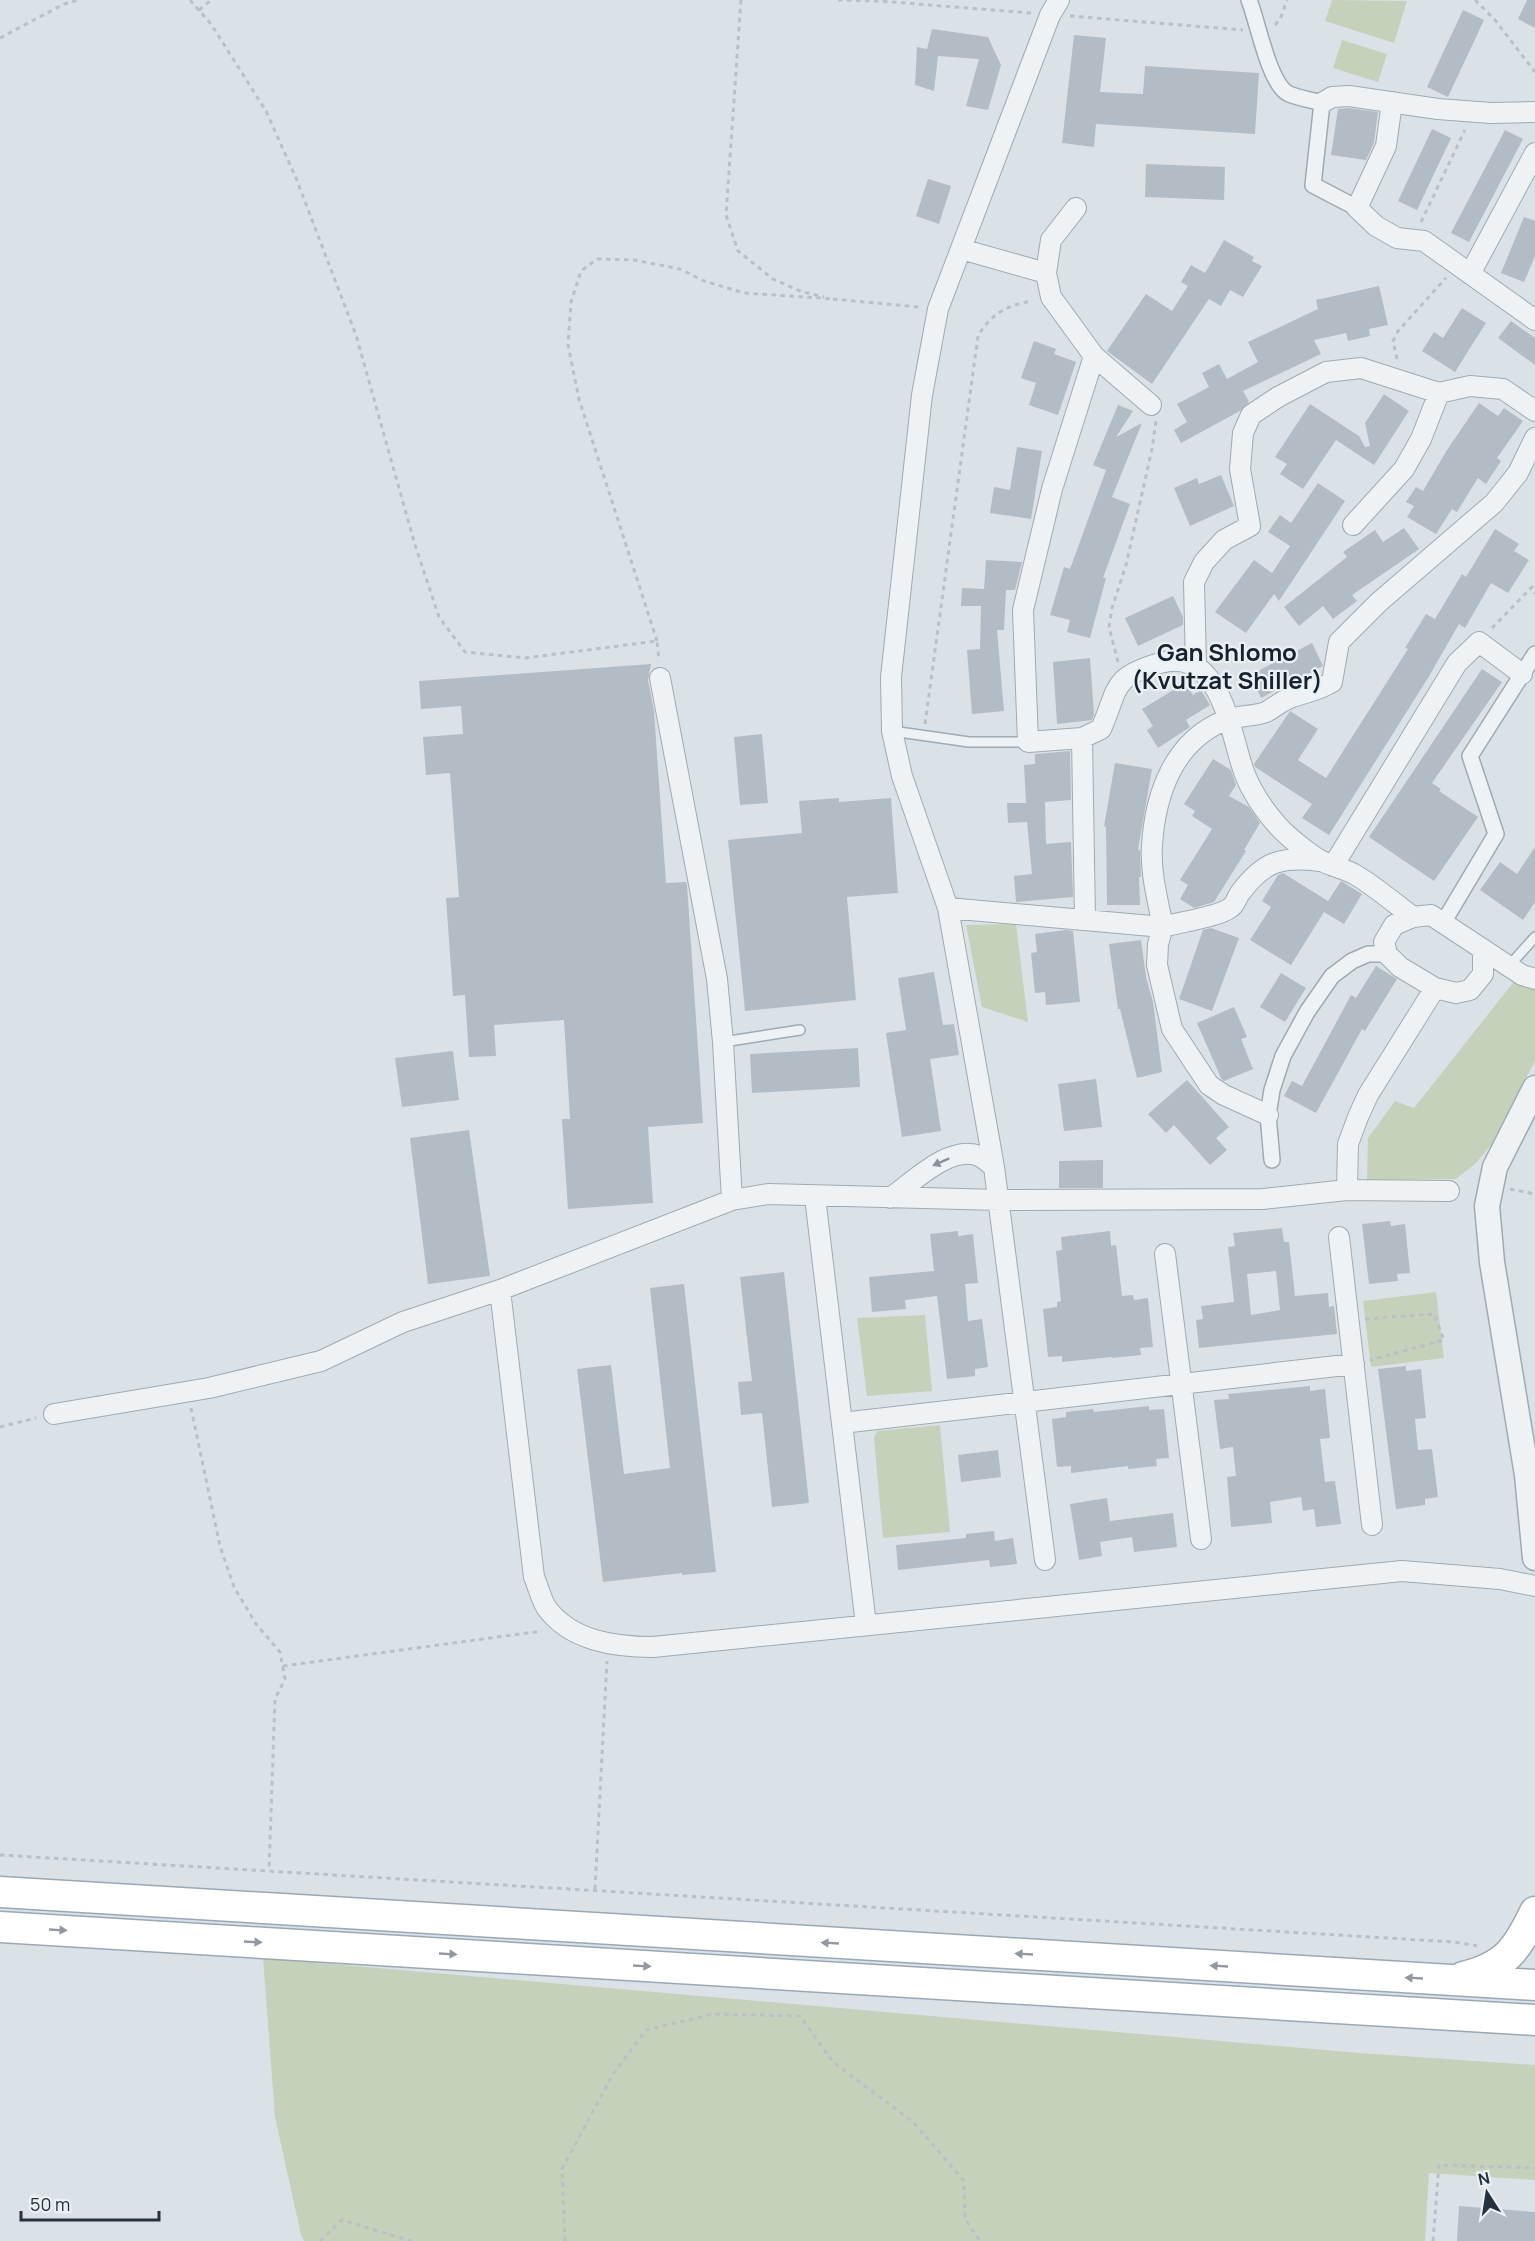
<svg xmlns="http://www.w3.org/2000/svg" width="1535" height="2241" font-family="Manrope,sans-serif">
	<rect width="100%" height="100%" fill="#dbe2e7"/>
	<!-- green -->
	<path fill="#c5d2bb" d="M1332,0L1407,1L1394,43L1325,21Z
		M1342,40L1387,54L1378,82L1333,68Z
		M1016,924L1028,1022L982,1007L966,925Z
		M1516,979L1535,985V1061L1491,1145L1476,1163L1456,1179L1367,1180L1368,1138L1395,1101L1414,1108Z
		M1436,1292L1444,1358L1371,1367L1363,1301Z
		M925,1315L932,1391L867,1396L857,1318Z
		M940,1425L950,1532L883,1538L874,1438L877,1431Z
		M263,1958L1360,2053L1535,2065V2180L1429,2173L1425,2241H304L301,2235L275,2117Z"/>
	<!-- building -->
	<path fill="#b2bcc4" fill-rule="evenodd" d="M1527,0H1535V28L1518,19Z
		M1463,10L1484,20L1448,97L1427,87Z
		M932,29L988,37L1001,65L988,110L966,106L979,59L938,56L934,91L915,85L917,47L927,49Z
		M1074,35L1106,38L1100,92L1143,94L1145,66L1259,73L1255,134L1096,124L1094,147L1062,143Z
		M1348,108L1378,112L1374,143L1366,160L1331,155L1338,109Z
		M1432,129L1451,138L1417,210L1398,201Z
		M1505,130L1523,139L1469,242L1451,233Z
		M1146,164L1225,167L1224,200L1145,197Z
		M928,179L951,186L939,224L916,216Z
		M1524,217L1535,221V256L1524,282L1501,273Z
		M1224,240L1254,257L1252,261L1262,266L1243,297L1230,290L1221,306L1209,299L1152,384L1107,351L1146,294L1172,311L1188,286L1181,282L1191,265L1205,273Z
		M1379,286L1388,325L1369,329L1370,336L1348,341L1346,333L1314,340L1321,354L1243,391L1249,402L1240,411L1181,443L1174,430L1187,422L1177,404L1209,387L1202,373L1219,364L1227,379L1258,362L1248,342L1318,309L1316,300Z
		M1462,308L1486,323L1455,372L1422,351L1434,332L1443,338Z
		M1511,321L1535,338V365L1498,338Z
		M1034,341L1056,349L1054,354L1076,362L1058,415L1029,405L1036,383L1021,378Z
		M1384,394L1409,411L1374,465L1336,440L1303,489L1280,474L1287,464L1275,457L1310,404L1359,436L1365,447L1370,446L1365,423Z
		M1479,403L1498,416L1504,408L1523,421L1497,458L1501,461L1486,484L1478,478L1457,512L1452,509L1436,534L1407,517L1414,506L1406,502L1416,487L1423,491L1447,450Z
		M1118,405L1133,411L1116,437L1142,423L1112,497L1130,504L1103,578H1106L1090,638L1067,632L1070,620L1050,615L1064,567L1070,569L1106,470L1093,465Z
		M1017,447L1042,451L1031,519L990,513L994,487L1010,490Z
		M1221,475L1234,506L1190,526L1174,488L1197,478L1199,484Z
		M1318,483L1345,501L1279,601L1274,594L1246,633L1215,612L1254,560L1272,573L1290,546L1268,532L1280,515L1291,523Z
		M1404,528L1419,549L1352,595L1357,601L1333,619L1323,606L1299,626L1284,607L1347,557L1343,552L1375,530L1383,542Z
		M1495,529L1519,544L1514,551L1529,560L1508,593L1491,583L1465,628L1459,624L1428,678L1329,835L1302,818L1312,804L1255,767L1254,764L1290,711L1318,729L1298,760L1326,778L1408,649L1405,648L1426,614L1435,619L1462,574L1466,577Z
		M986,560L1022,562L1015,590H1006L1004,630H997L1004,711L972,714L967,650L980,649L981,606H961L962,588L984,589Z
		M1173,596L1183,617V625L1138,646L1125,618Z
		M1312,643L1323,666L1261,698L1250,675Z
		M1090,658L1094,714L1092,720L1057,724L1053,662Z
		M651,664L648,680L654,711L666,883L686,882L687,885L703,1123L648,1127L653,1203L568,1209L562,1119H570L564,1020L494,1025L496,1056L469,1057L465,995L453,996L446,898L459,897L450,773L426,775L423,737L463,734L461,706L421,709L419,681Z
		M1482,669L1502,682L1432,783L1441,789L1439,791L1478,817L1434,881L1369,837Z
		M1185,683L1193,695L1201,690L1210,705L1186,720L1190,727L1158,748L1147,730L1153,726L1142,709Z
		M762,734L768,803L740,805L734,737Z
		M1070,751L1071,800L1045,802L1046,844L1071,842L1073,897L1016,902L1014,876L1032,874L1027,822L1008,823L1007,803H1026L1024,765L1035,764V754Z
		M1213,759L1231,770L1236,785L1229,796L1249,807L1260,823L1244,850L1246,851L1214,902L1194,908L1180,899L1188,885L1180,880L1212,829L1192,816L1195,811L1184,804Z
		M1115,763L1152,769L1138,850H1140L1141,877H1139L1140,905H1107L1106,827L1104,826Z
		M839,798V802L891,798L898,893L847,897L856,1000L745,1011L728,840L802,833L799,801Z
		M1535,847V902L1523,920L1480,890L1500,862L1517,874Z
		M1283,873L1328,901L1341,881L1362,894L1344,924L1324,912L1291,965L1250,940L1271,907L1262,901L1278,875Z
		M1211,928L1239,938L1212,1011L1179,999L1203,930Z
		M1066,930L1073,931L1080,1002L1046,1005L1045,992L1035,993L1031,953L1037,952L1035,934Z
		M1141,940L1146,977L1153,1002L1162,1072L1137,1078L1120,1009H1118L1109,944Z
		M1376,966L1397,979L1365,1031L1362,1029L1316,1113L1284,1096L1292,1081L1302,1086L1351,995L1356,998Z
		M934,972L943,1025L954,1024L959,1055L930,1059L941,1131L902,1137L886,1033L906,1030L898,978Z
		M1281,973L1306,988L1285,1022L1260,1007Z
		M1234,1007L1247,1037L1241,1039L1253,1069L1224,1081L1221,1078L1197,1023Z
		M858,1048L860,1087L752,1093L750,1054Z
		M453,1051L459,1100L402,1107L395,1058Z
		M1096,1079L1102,1127L1064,1131L1058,1084Z
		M1187,1080L1229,1127L1216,1138L1227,1150L1210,1165L1174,1125L1166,1133L1148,1114Z
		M469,1130L490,1276L428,1284L410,1138Z
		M1103,1160V1188H1059V1161Z
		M1390,1221L1391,1226L1405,1224L1410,1273L1397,1274L1398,1281L1369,1284L1362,1224Z
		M1282,1228L1284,1242H1289L1295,1296L1328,1293L1329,1307L1334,1306L1337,1334L1199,1348L1196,1320L1203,1319L1201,1306L1234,1302L1228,1247L1235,1246L1233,1233ZM1276,1271L1280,1310L1251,1315L1247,1274Z
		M958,1231V1236L973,1234L978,1283L965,1284L968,1321L982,1319L988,1367L975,1369V1376L947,1379L937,1296L905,1300L906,1309L872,1312L869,1277L934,1271L930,1234Z
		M1110,1231L1111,1246L1116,1245L1122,1296L1133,1295L1134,1300L1148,1298L1153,1347L1140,1348L1141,1355L1112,1358V1357L1062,1362V1356L1048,1357L1043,1309L1057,1307V1302L1061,1301L1056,1251L1062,1250L1061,1237Z
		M784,1272L809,1503L772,1507L762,1413L741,1415L738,1382L752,1381L740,1277Z
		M684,1284L716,1572L682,1575V1573L603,1582L577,1369L611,1365L624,1474L670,1468L650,1288Z
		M1406,1366V1371L1421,1369L1426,1418L1415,1419L1418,1450L1432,1449L1438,1497L1425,1499V1505L1396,1509L1378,1369Z
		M1310,1386V1391L1325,1389L1330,1438L1320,1439L1325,1482L1335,1481L1341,1524L1316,1527L1314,1509L1303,1511L1301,1497L1270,1502L1272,1523L1231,1527L1227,1477L1236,1476L1233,1447L1220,1449L1214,1400L1229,1399L1228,1394Z
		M1149,1406V1410L1164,1409L1169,1458L1156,1459L1157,1466L1128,1469V1466L1071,1473V1466L1057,1467L1052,1419L1066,1417V1412L1093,1409L1094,1412Z
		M998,1450L1001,1477L961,1482L958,1455Z
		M1107,1498L1110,1521L1173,1513L1177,1547L1134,1552L1132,1537L1100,1542L1102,1556L1079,1560L1070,1504Z
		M994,1531L995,1541L1013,1538L1017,1564L990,1567L989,1560L898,1570L896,1545L966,1538V1534Z
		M1459,2206L1535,2212V2241H1457Z"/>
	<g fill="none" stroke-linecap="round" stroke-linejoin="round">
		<!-- service casing -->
		<g stroke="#a0aab1" stroke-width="12">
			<path id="service" d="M892,731L969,742H1028
				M1509,966L1535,937
				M723,1042L800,1030"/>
		</g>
		<!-- pedestrian casing -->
		<g stroke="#a0aab1" stroke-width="18">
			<path id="pedestrian" d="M1249,0C1258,22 1269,85 1289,94C1299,98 1311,100 1322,103L1313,185L1357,208
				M1443,923L1496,834L1470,756L1535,654
				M1272,1160L1268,1115L1272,1090L1283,1056L1307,1012L1332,976L1352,961L1368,954H1387"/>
		</g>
		<!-- minor casing -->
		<g stroke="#a0aab1" stroke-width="22">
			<path id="minor" d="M1392,102L1386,146L1357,208L1376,226L1397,238L1424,241L1535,320
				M1322,103L1332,97L1349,96L1438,109L1491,113L1535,112
				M1076,208L1051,240L1046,273L1051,297L1094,356L1052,489L1023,610L1028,742L1082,738L1101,729C1119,688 1111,677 1160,663C1221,646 1230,733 1244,772C1251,791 1264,810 1278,826C1287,836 1312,857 1324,862C1334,867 1345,869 1354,874C1375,886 1394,903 1413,917
				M961,249L1046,273
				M1470,274L1535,153
				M1094,356L1151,405
				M1353,525L1404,469L1421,439L1439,393
				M1196,666L1194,582L1204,562L1224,540L1250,526L1240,469L1243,433L1251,415L1278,397L1326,372L1361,368L1439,393L1470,386L1503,389L1535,411
				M660,678L717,979L723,1042L732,1200
				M1082,738L1085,920
				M1333,866L1457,663L1479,642L1522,674
				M948,908L1163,927C1158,901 1150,872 1152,846C1155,794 1174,740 1226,720C1239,715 1253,717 1266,712C1274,708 1281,701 1290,698C1305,692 1318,691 1332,682L1339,642L1379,602L1494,503L1518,473L1535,438
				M1483,949V974L1470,990L1456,993L1435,988L1400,967L1387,954L1384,942L1394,925L1413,917L1431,915L1522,975L1535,979
				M1268,1115L1224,1095L1209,1085L1172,1029L1157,965L1158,944L1163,927C1180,922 1218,917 1230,908C1235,905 1237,897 1240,893C1264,861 1281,856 1320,861
				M1347,1190L1449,1191
				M815,1197L866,1625
				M890,1198C912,1183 950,1144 979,1156C984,1158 990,1164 994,1167
				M1339,1237L1372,1525
				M1165,1254L1201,1539
				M500,1290L534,1577C538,1586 541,1599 546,1607C570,1641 615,1647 653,1647L1402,1571L1500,1579L1535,1586
				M54,1414L209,1388L321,1361L403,1322L500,1290L732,1200L768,1194L1000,1200L1263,1199L1347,1190L1348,1144L1358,1117L1368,1095L1435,988
				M842,1423L1354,1364
				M1045,1560L994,1167L948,908L902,776L892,731L891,677L922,395L938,309L1050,15L1059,0"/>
		</g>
		<!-- tertiary casing -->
		<g stroke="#a0aab1" stroke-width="27">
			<path id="tertiary" d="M1535,1088L1495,1167L1487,1206L1492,1262L1527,1475L1535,1558"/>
		</g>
		<!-- primary casing -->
		<g stroke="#99a8b4" stroke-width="33">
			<path id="primary" d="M0,1892L1535,1985
				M0,1927L1535,2020
				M1463,1977C1505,1967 1517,1950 1535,1912"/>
		</g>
		<!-- path -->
		<path stroke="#b9c0c6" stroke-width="3" stroke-dasharray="4.5 4.5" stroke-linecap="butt" d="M190,0L211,24L266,111L296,178L356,335L415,545L439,617L465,652L525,658L657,641L659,661
			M741,0L726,215L738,251L773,279L800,291L824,297
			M838,0L879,1L1031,13
			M1475,0L1495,20L1535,72
			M199,10L211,0
			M1070,16L1243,30
			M1275,25L1281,17L1287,0
			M0,38L64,4L79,0
			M1421,222L1465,130
			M833,299L919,307
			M1397,359L1393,341L1398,331L1446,278
			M1492,628L1532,587L1535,594
			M657,641L579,399L568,345L571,302L581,271L597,259L634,260L680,269L704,281L744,293L834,299
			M1118,662L1109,627L1112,608L1126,565L1152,449L1156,421
			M925,724L978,336C991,314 1007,305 1032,301
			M1510,1189L1535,1194
			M1365,1319L1434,1314L1444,1340L1370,1360
			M191,1408L220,1546L234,1587L256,1624L280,1652L285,1679L275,1699L269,1870
			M0,1427L36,1418
			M283,1666L542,1631
			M0,1855L1404,1939L1454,1942L1477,1946
			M595,1889L607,1661
			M320,2241L342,2220L411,2241
			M565,2241L562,2169L613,2074L646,2030L713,2014L800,2016L833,2062L913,2122L964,2181L965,2219L980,2241
			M1433,2241L1439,2165L1535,2168"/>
		<!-- service -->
		<use href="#service" stroke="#eef2f5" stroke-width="9"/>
		<!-- pedestrian -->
		<use href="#pedestrian" stroke="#eef2f5" stroke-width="15"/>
		<!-- minor -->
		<use href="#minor" stroke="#eef2f5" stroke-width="20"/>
		<!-- tertiary -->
		<use href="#tertiary" stroke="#eef2f5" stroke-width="24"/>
		<!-- primary -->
		<use href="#primary" stroke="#fff" stroke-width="30"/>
	</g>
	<!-- one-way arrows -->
	<defs><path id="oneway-solid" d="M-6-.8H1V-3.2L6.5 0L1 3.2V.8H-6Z" transform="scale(1.5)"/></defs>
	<use fill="#89929a" href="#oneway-solid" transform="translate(941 1162) rotate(156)"/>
	<g fill="#92989f">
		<use href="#oneway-solid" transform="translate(58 1930) rotate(3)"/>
		<use href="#oneway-solid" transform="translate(253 1942) rotate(3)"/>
		<use href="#oneway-solid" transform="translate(830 1943) rotate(-177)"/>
		<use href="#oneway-solid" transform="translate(448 1954) rotate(3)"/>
		<use href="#oneway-solid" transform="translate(1024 1954) rotate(-177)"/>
		<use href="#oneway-solid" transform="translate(642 1966) rotate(3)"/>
		<use href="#oneway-solid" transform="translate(1219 1966) rotate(-177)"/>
		<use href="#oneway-solid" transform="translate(1414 1978) rotate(-177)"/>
	</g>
	<g text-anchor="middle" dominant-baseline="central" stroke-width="4.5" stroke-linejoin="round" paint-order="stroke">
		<!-- quarter labels -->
		<g font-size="24" font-weight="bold" fill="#16232f" stroke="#eaf1f5">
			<text x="1227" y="651">Gan Shlomo<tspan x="1227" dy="28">(Kvutzat Shiller)</tspan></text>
		</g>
	</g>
	<!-- north arrow -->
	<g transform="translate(1487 2193) rotate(348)" stroke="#eaf1f5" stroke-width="4.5" paint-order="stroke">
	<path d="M0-4.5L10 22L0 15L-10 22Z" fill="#24323f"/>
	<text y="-9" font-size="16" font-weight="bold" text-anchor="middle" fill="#24323f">N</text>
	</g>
	<!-- scale -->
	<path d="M21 2211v9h138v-9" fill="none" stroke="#24323f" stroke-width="3"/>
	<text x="30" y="2211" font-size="18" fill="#24323f" stroke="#eaf1f5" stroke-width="4.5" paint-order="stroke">50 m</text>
</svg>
